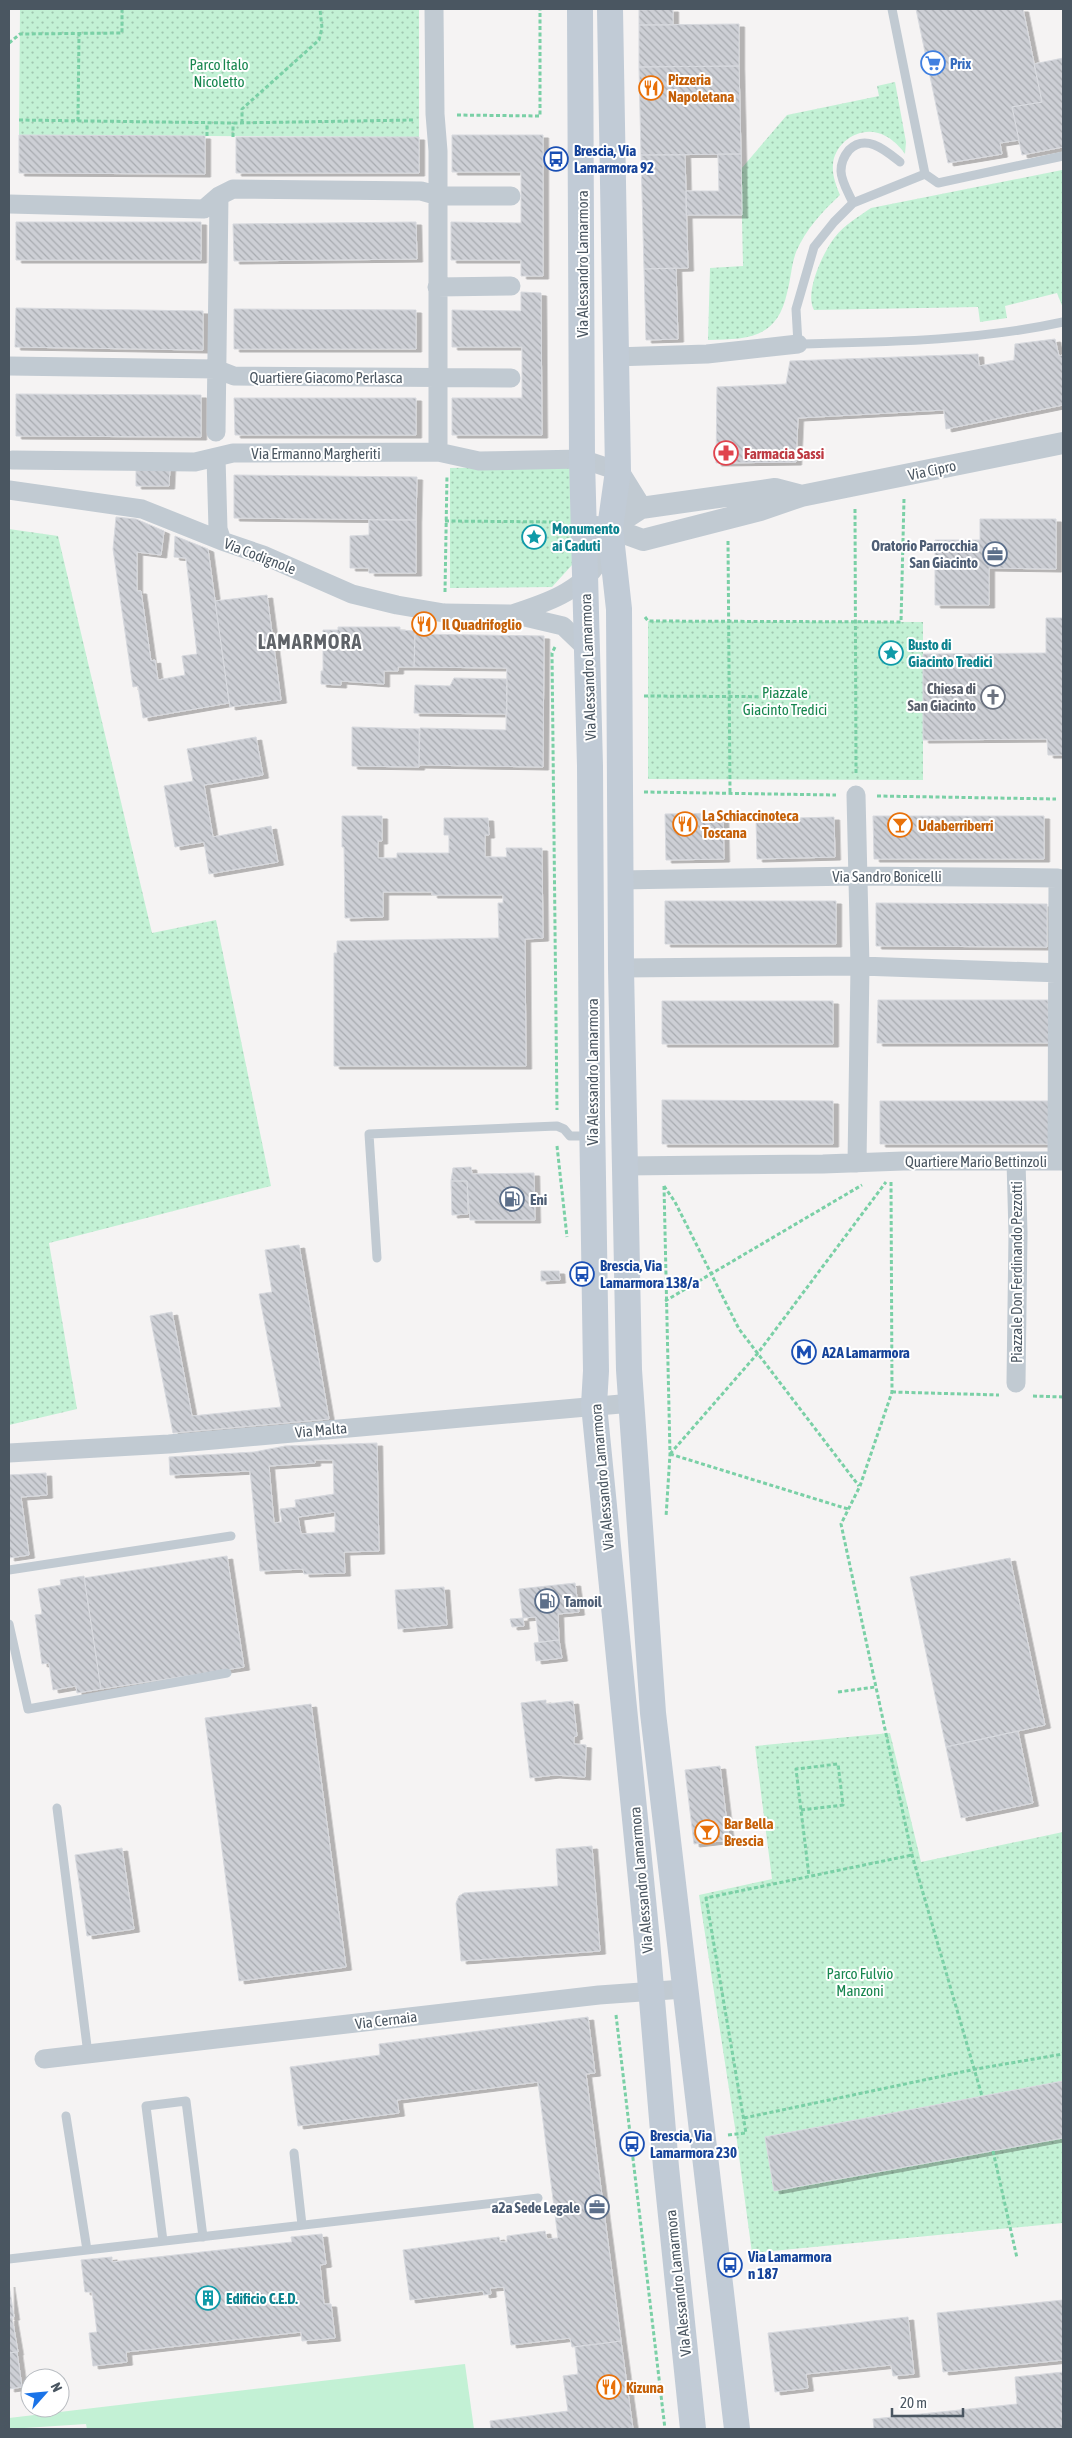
<svg xmlns="http://www.w3.org/2000/svg" width="1072" height="2438" font-family="'Asap Condensed',sans-serif">
	<defs>
		<pattern id="grass-dots" width="8" height="8" patternUnits="userSpaceOnUse" patternTransform="scale(1.25)"><rect width="8" height="8" fill="#c3f1d5"/><path d="M2 2h.1M6 6h.1" fill="none" stroke="#a0c6b0" stroke-width="1.8" stroke-linecap="round"/></pattern>
		<pattern id="building-back-hatch" width="6" height="6" patternUnits="userSpaceOnUse" patternTransform="scale(1.25)"><rect width="6" height="6" fill="#cdcfd5"/><path d="M-1 5l2 2M0 0l6 6M5-1l2 2" fill="none" stroke="#a8abb0"/></pattern>
		<filter id="shadow"><feDropShadow dx="5.5" dy="3" stdDeviation="0" flood-color="#0004"/></filter>
	</defs>
	<rect width="100%" height="100%" fill="#f5f3f3"/>
	<!-- grass -->
	<path fill="url(#grass-dots)" d="M20,9H419V137L19,135Z
		M895,82L906,142L905,154C898,144 889,136 878,133C857,127 834,144 833,165C832,175 836,185 840,195C822,212 806,229 796,252C791,266 791,279 787,293C777,339 748,339 708,340L710,268L743,266L741,169L787,115L879,96L877,86Z
		M1062,170L1063,308L1057,293L1005,306L1007,318L980,322L978,307L814,310C804,293 823,252 835,237C844,225 858,217 871,208Z
		M570,466L572,565L552,587L450,588V468Z
		M9,529L58,536L152,933L216,920L271,1186L49,1243L77,1409L9,1425Z
		M648,621L923,622V780L648,779Z
		M890,1733L921,1862L1063,1832V2081L765,2137L774,2190L1063,2138V2223L752,2253L736,2134L699,1895L772,1879L755,1746Z"/>
	<!-- garden -->
	<path fill="#c3f1d5" d="M465,2364L474,2429H87L86,2424L9,2429V2418Z"/>
	<!-- building -->
	<path fill="url(#building-back-hatch)" stroke="#d7d9de" fill-rule="evenodd" filter="url(#shadow)" d="M673,9V25H639V10Z
		M916,9H1023L1042,102L1012,107L1019,140L1000,143L1002,154L948,163Z
		M739,24V66L639,67V25Z
		M1063,58V147L1022,155L1012,107L1042,102L1034,64Z
		M739,66L741,154L641,155L639,67Z
		M19,135L205,136V174L19,173Z
		M452,135H543V276H521V260H451V222L521,223V172H452Z
		M236,137H419V173H236Z
		M718,154H741L742,215H686V191H719Z
		M641,155H685L688,268L644,269Z
		M16,222H201V260H16Z
		M416,222L417,259L234,261L233,224Z
		M676,268L678,339L646,340L644,269Z
		M521,292L541,293L542,435H452V398H522V347H452V310L521,311Z
		M16,308L203,311V350L15,347Z
		M234,309L416,310V349H234Z
		M1055,339L1059,356L1063,355V405L946,429L944,410L798,418L796,462L716,463L717,387L786,384L790,361L978,354L979,366L1014,360L1015,344Z
		M16,394L201,395V437L16,436Z
		M234,398H416V435H235Z
		M136,467H170L169,486H136Z
		M234,475L417,477L416,520L234,518Z
		M116,517L136,519L164,531L161,555L137,552V591H141L151,661L155,660L158,680L185,675L182,656L197,654L186,558L174,557L175,536L208,549L229,703L143,718L138,686L133,687L113,549Z
		M980,519H1056V569L989,568V605H935V540H980Z
		M369,520H416V573H369V568H350V536L369,535Z
		M267,595L281,700L230,707L215,601Z
		M1046,618H1063V755H1048L1047,739L923,740V654L1046,653Z
		M338,627H400V630L415,631L414,667H398V671H384V684L341,681V685L321,684V671H323V630H338Z
		M415,634L544,636L543,767L419,765L420,728L506,730L507,668L414,667Z
		M454,678L507,679V714L414,713L415,685L450,686Z
		M352,727L419,729V767L352,766Z
		M256,737L263,775L204,785L213,837L271,826L278,862L209,874L204,842L175,847L164,786L193,781L187,749Z
		M723,813L724,859L666,860L665,814Z
		M342,816H382V841H378V858H397V853H449V835H444V818H488L489,835H485V857H507L506,848H542L543,938L525,939L526,1066H334V953H337V941L499,938L498,903H503V895H432V892H383V917L345,918L344,847H342Z
		M873,816H1044V859H874Z
		M834,817L835,857L757,859L756,819Z
		M665,901H836V944H665Z
		M876,903L1047,904V947L876,946Z
		M878,1000H1048L1049,1043H877Z
		M662,1001H833V1044H662Z
		M662,1100L833,1101V1144H662Z
		M880,1101H1051V1144H880Z
		M471,1167L472,1174L534,1173L535,1220H470L467,1181H451L453,1168Z
		M451,1181H467L468,1214L452,1215Z
		M299,1245L329,1419L173,1433L150,1316L172,1312L192,1416L281,1407L259,1294L272,1292L265,1250Z
		M541,1271H559L560,1280L541,1281Z
		M377,1443L379,1551L344,1552L345,1573L304,1574L303,1569L260,1571L250,1471L170,1475L169,1457L254,1452L285,1446ZM315,1460H333L334,1494L295,1500L296,1507L280,1509L282,1522L274,1523L269,1466L315,1463ZM335,1512V1532L301,1534L298,1517Z
		M46,1473L47,1495L21,1497L29,1555L9,1558V1475Z
		M227,1556L244,1667L101,1689L84,1578Z
		M1010,1558L1045,1725L946,1747L910,1577Z
		M84,1576L101,1689L77,1693L76,1686L53,1690L49,1663L42,1664L35,1615L42,1614L38,1589L61,1585L60,1580Z
		M575,1583L579,1612L558,1614L559,1640L539,1642L536,1617L523,1618L519,1589Z
		M444,1587L447,1625L398,1629L395,1590Z
		M523,1618L524,1626L512,1627L510,1619Z
		M559,1640L562,1658L536,1661L534,1643Z
		M546,1700V1704L573,1701L577,1736L574,1737V1744L586,1745L585,1777L554,1775L530,1778L521,1703Z
		M311,1704L346,1967L239,1981L205,1718Z
		M1018,1731L1033,1803L961,1818L946,1747Z
		M720,1766L729,1840L694,1844L685,1770Z
		M592,1846L600,1951L461,1961L456,1903L459,1896L464,1893L558,1886L556,1849Z
		M122,1848L134,1929L87,1936L75,1855Z
		M588,2017L595,2073L586,2074L621,2341L572,2347L570,2338L511,2345L504,2287L490,2288L491,2294L484,2295L483,2291L410,2300L403,2250L499,2237L500,2242H507V2236L545,2231L547,2239L558,2238L538,2082L397,2100L399,2113L298,2126L290,2067L380,2055L379,2044Z
		M1063,2081V2138L774,2191L765,2137Z
		M322,2234L326,2264L320,2265L324,2304H331L335,2338L302,2341L301,2332L126,2352L127,2362L93,2366L89,2333L97,2332L92,2292H85L81,2260L112,2257V2262L292,2242L291,2237Z
		M9,2284L14,2317H9Z
		M1063,2300V2360L943,2372L937,2313Z
		M12,2317L18,2352L9,2353V2318Z
		M908,2317L914,2374L893,2376L891,2365L806,2374L808,2388L775,2392L768,2333Z
		M621,2341L633,2429H491L490,2421L568,2411L563,2376L578,2374L575,2347Z
		M17,2352L22,2387L9,2389V2353Z
		M1063,2372V2429H874L873,2419L1017,2404L1015,2377Z"/>
	<g fill="none" stroke-linecap="round" stroke-linejoin="round">
		<!-- path -->
		<path stroke="#7ad0a6" stroke-width="3" stroke-dasharray="4 2.5" stroke-linecap="butt" d="M9,43L20,34L122,33V9
			M457,115L540,116V9
			M19,120L233,123L414,120
			M78,121L79,33
			M242,123V109L319,40L322,28L320,9
			M207,136V123
			M233,137V123
			M855,509L856,775
			M445,521L560,522
			M728,541L730,792
			M445,592L447,475
			M645,617L648,621L901,622L904,499
			M555,647L552,653L557,1110
			M644,696L811,697
			M644,792L836,795
			M877,796L1056,799
			M557,1146L567,1237
			M891,1182L892,1392L860,1486L841,1524L912,1855L982,2096
			M664,1186L670,1454L666,1517
			M664,1186L675,1202L739,1329L859,1486
			M665,1301L862,1185
			M892,1392L999,1395
			M1033,1396L1063,1397
			M670,1454L758,1353L886,1182
			M670,1454L848,1509
			M838,1692L875,1687
			M801,1810L843,1805L838,1764L796,1769L809,1876
			M616,2015L665,2429
			M744,2118L976,2069L1063,2054
			M728,2135L746,2133L706,1898L912,1855
			M993,2151L1017,2258"/>
		<!-- service -->
		<path stroke="#c1cad2" stroke-width="9" d="M892,9L925,174L853,203L834,222L814,247L796,309L798,344C886,342 977,341 1063,322
			M925,174L938,183L1063,156
			M853,203C849,194 841,181 841,171C841,162 844,156 849,150C866,133 886,151 900,162
			M377,1258L369,1134L557,1126L564,1129L570,1136H590
			M9,1570L231,1536
			M9,1624L28,1709L227,1673
			M57,1808L88,2054
			M66,2116L87,2250
			M294,2153L302,2225
			M163,2241L146,2106L186,2101L203,2237
			M9,2259L538,2198"/>
		<!-- minor -->
		<path stroke="#c1cad2" stroke-width="19" d="M434,9L435,114L438,151V452
			M9,204L204,209L219,196L233,189L421,191L439,196H511
			M437,287L511,286
			M614,357L707,354L798,344
			M9,366L216,369L234,376L511,378
			M216,432L219,196
			M216,457L218,529L222,541
			M12,460L195,462L233,453L438,452L479,461L582,459L618,471
			M9,490L142,509L222,541L263,555L352,594L397,605L444,613L512,614L563,626L588,650
			M512,614C543,604 581,592 599,561C603,554 605,544 608,536
			M856,795L860,966L857,1163
			M620,880L859,876L1058,878L1057,1161
			M621,968L860,966L1063,973
			M1016,1161L1018,1233L1016,1383
			M624,1166L823,1164L903,1161H1063
			M9,1453L169,1444L632,1403
			M44,2059L599,1995L684,1989"/>
		<!-- tertiary -->
		<path stroke="#c1cad2" stroke-width="22" d="M618,471L641,508
			M595,527L610,528L643,540L760,510L801,496L1063,443
			M610,528L641,508L775,489L798,495"/>
		<!-- secondary -->
		<path stroke="#c1cbd6" stroke-width="26" d="M580,9L582,459L590,766L592,1114L596,1371L594,1405L647,1940L666,2167L693,2429
			M610,9L618,471L610,528L619,609L621,968L629,1370L653,1713L737,2429"/>
	</g>
	<!-- icons -->
	<defs>
		<g id="supermarket-ring" transform="scale(1.25)"><circle r="9.5" fill="#fff" stroke="#3f7fe0" stroke-width="1.5"/><path d="M-6-5.5h2.5l.6 2H6L4.5 2H-2.5L-4.4-4H-6ZM-1.5 3.2a1.3 1.3 0 1 0 .1 0ZM3 3.2a1.3 1.3 0 1 0 .1 0Z" fill="#3f7fe0"/></g>
		<g id="restaurant-ring" transform="scale(1.25)"><circle r="9.5" fill="#fff" stroke="#e8710a" stroke-width="1.5"/><path d="M-5-6h1v4h1v-4h1v4h1v-4h1v5L-1.5 .5V6h-2V.5L-5-1ZM5-6V6H3V1.5H1.5Q1.5-4 5-6Z" fill="#e8710a"/></g>
		<g id="bus-ring" transform="scale(1.25)"><circle r="9.5" fill="#fff" stroke="#1a4fb4" stroke-width="1.5"/><path d="M-5-6H5V4H4V6H2V4H-2V6H-4V4H-5ZM-3.5-4V0h7V-4ZM-3.5 1.2v1.5H-2V1.2ZM2 1.2v1.5H3.5V1.2Z" fill="#1a4fb4"/></g>
		<g id="pharmacy-ring" transform="scale(1.25)"><circle r="9.5" fill="#fff" stroke="#e0444e" stroke-width="1.5"/><path d="M-2-6h4v4h4v4h-4v4h-4v-4h-4v-4h4Z" fill="#e0444e"/></g>
		<g id="sight-ring" transform="scale(1.25)"><circle r="9.5" fill="#fff" stroke="#0f9aa8" stroke-width="1.5"/><path d="M0-6L1.8-2.2L6-1.7L2.9 1.2L3.7 5.4L0 3.3L-3.7 5.4L-2.9 1.2L-6-1.7L-1.8-2.2Z" fill="#0f9aa8"/></g>
		<g id="office-ring" transform="scale(1.25)"><circle r="9.5" fill="#fff" stroke="#5c6f8a" stroke-width="1.5"/><path d="M-6-3h4V-5.5h4V-3h4V5H-6ZM-1-4.5V-3h2v-1.5ZM-6 0V1H6V0Z" fill="#5c6f8a"/></g>
		<g id="church-ring" transform="scale(1.25)"><circle r="9.5" fill="#fff" stroke="#6b7280" stroke-width="1.5"/><path d="M-1.2-6h2.4v3.5h3.3v2.4h-3.3V6h-2.4V-.1h-3.3v-2.4h3.3Z" fill="#6b7280"/></g>
		<g id="bar-ring" transform="scale(1.25)"><circle r="9.5" fill="#fff" stroke="#e8710a" stroke-width="1.5"/><path d="M-6-5H6L.8 .8V4.5H3.5V6h-7V4.5H-.8V.8Z" fill="#e8710a"/></g>
		<g id="fuel-ring" transform="scale(1.25)"><circle r="9.5" fill="#fff" stroke="#5c6f8a" stroke-width="1.5"/><path d="M-5.5-6h7V0h2V4h1.3V-2.5L3-4.5l.8-.8L6-3V5H2.5V1h-1V6h-7ZM-4.2-4.7v3.2H.2V-4.7Z" fill="#5c6f8a"/></g>
		<g id="metro-ring" transform="scale(1.25)"><circle r="9.5" fill="#fff" stroke="#1a4fb4" stroke-width="1.5"/><path d="M-5.5 5V-5H-3L0 0L3-5H5.5V5H3V-.5L0 4L-3-.5V5Z" fill="#1a4fb4"/></g>
		<g id="building-ring" transform="scale(1.25)"><circle r="9.5" fill="#fff" stroke="#0f9aa8" stroke-width="1.5"/><path d="M-4-6H4V6H1V3H-1V6H-4ZM-2.5-4.3h1.7v1.8h-1.7ZM.8-4.3h1.7v1.8H.8ZM-2.5-1h1.7V.8h-1.7ZM.8-1h1.7V.8H.8Z" fill="#0f9aa8"/></g>
	</defs>
	<g fill-rule="evenodd">
		<use href="#supermarket-ring" x="933" y="63"/>
		<use href="#restaurant-ring" x="651" y="88"/>
		<use href="#bus-ring" x="556" y="159"/>
		<use href="#pharmacy-ring" x="726" y="453"/>
		<use href="#sight-ring" x="534" y="537"/>
		<use href="#office-ring" x="995" y="554"/>
		<use href="#restaurant-ring" x="424" y="624"/>
		<use href="#sight-ring" x="891" y="653"/>
		<use href="#church-ring" x="993" y="697"/>
		<use href="#restaurant-ring" x="685" y="824"/>
		<use href="#bar-ring" x="900" y="825"/>
		<use href="#fuel-ring" x="512" y="1199"/>
		<use href="#bus-ring" x="582" y="1274"/>
		<use href="#metro-ring" x="804" y="1352"/>
		<use href="#fuel-ring" x="547" y="1601"/>
		<use href="#bar-ring" x="707" y="1832"/>
		<use href="#bus-ring" x="632" y="2144"/>
		<use href="#office-ring" x="597" y="2207"/>
		<use href="#bus-ring" x="730" y="2265"/>
		<use href="#building-ring" x="208" y="2298"/>
		<use href="#restaurant-ring" x="609" y="2387"/>
	</g>
	<g text-anchor="middle" dominant-baseline="central" stroke-width="4" stroke-linejoin="round" paint-order="stroke">
		<!-- shop labels -->
		<g font-size="15" font-weight="bold" fill="#366cbe" stroke="#fff" text-anchor="start">
			<text x="950" y="63">Prix</text>
		</g>
		<!-- park labels -->
		<g font-size="15" fill="#17864f" stroke="#fff">
			<text x="219" y="64">Parco Italo<tspan x="219" dy="17">Nicoletto</tspan></text>
			<text x="785" y="692">Piazzale<tspan x="785" dy="17">Giacinto Tredici</tspan></text>
			<text x="860" y="1973">Parco Fulvio<tspan x="860" dy="17">Manzoni</tspan></text>
		</g>
		<!-- food labels -->
		<g font-size="15" font-weight="bold" fill="#c56008" stroke="#fff" text-anchor="start">
			<text x="668" y="79">Pizzeria<tspan x="668" dy="17">Napoletana</tspan></text>
			<text x="442" y="624">Il Quadrifoglio</text>
			<text x="702" y="815">La Schiaccinoteca<tspan x="702" dy="17">Toscana</tspan></text>
			<text x="918" y="825">Udaberriberri</text>
			<text x="724" y="1823">Bar Bella<tspan x="724" dy="17">Brescia</tspan></text>
			<text x="626" y="2387">Kizuna</text>
		</g>
		<!-- transit labels -->
		<g font-size="15" font-weight="bold" fill="#164399" stroke="#fff" text-anchor="start">
			<text x="574" y="150">Brescia, Via<tspan x="574" dy="17">Lamarmora 92</tspan></text>
			<text x="600" y="1265">Brescia, Via<tspan x="600" dy="17">Lamarmora 138/a</tspan></text>
			<text x="822" y="1352">A2A Lamarmora</text>
			<text x="650" y="2135">Brescia, Via<tspan x="650" dy="17">Lamarmora 230</tspan></text>
			<text x="748" y="2256">Via Lamarmora<tspan x="748" dy="17">n 187</tspan></text>
		</g>
		<!-- street labels -->
		<g font-size="15" fill="#4a5661" stroke="#fff">
			<text transform="translate(582 264) rotate(-90)">Via Alessandro Lamarmora</text>
			<text x="326" y="377">Quartiere Giacomo Perlasca</text>
			<text x="316" y="453">Via Ermanno Margheriti</text>
			<text transform="translate(932 470) rotate(-12)">Via Cipro</text>
			<text transform="translate(260 556) rotate(21)">Via Codignole</text>
			<text transform="translate(588 667) rotate(-92)">Via Alessandro Lamarmora</text>
			<text x="887" y="876">Via Sandro Bonicelli</text>
			<text transform="translate(592 1072) rotate(-90)">Via Alessandro Lamarmora</text>
			<text x="976" y="1161">Quartiere Mario Bettinzoli</text>
			<text transform="translate(1016 1272) rotate(-90)">Piazzale Don Ferdinando Pezzotti</text>
			<text transform="translate(321 1430) rotate(-5)">Via Malta</text>
			<text transform="translate(602 1477) rotate(-95)">Via Alessandro Lamarmora</text>
			<text transform="translate(641 1880) rotate(-95)">Via Alessandro Lamarmora</text>
			<text transform="translate(386 2020) rotate(-7)">Via Cernaia</text>
			<text transform="translate(678 2283) rotate(-96)">Via Alessandro Lamarmora</text>
		</g>
		<!-- health labels -->
		<g font-size="15" font-weight="bold" fill="#be3a42" stroke="#fff" text-anchor="start">
			<text x="744" y="453">Farmacia Sassi</text>
		</g>
		<!-- culture labels -->
		<g font-size="15" font-weight="bold" fill="#0d838f" stroke="#fff" text-anchor="start">
			<text x="552" y="528">Monumento<tspan x="552" dy="17">ai Caduti</tspan></text>
			<text x="908" y="644">Busto di<tspan x="908" dy="17">Giacinto Tredici</tspan></text>
			<text x="226" y="2298">Edificio C.E.D.</text>
		</g>
		<!-- service labels -->
		<g font-size="15" font-weight="bold" fill="#4e5e75" stroke="#fff" text-anchor="end">
			<text x="978" y="545">Oratorio Parrocchia<tspan x="978" dy="17">San Giacinto</tspan></text>
			<text x="530" y="1199" text-anchor="start">Eni</text>
			<text x="564" y="1601" text-anchor="start">Tamoil</text>
			<text x="580" y="2207">a2a Sede Legale</text>
		</g>
		<!-- worship labels -->
		<g font-size="15" font-weight="bold" fill="#5b616d" stroke="#fff" text-anchor="end">
			<text x="976" y="688">Chiesa di<tspan x="976" dy="17">San Giacinto</tspan></text>
		</g>
		<!-- district labels -->
		<g font-size="20" font-weight="bold" letter-spacing="1" fill="#5f6368" stroke="#fff">
			<text x="310" y="641">LAMARMORA</text>
		</g>
	</g>
	<!-- border -->
	<rect width="1072" height="2438" fill="none" stroke="#4a5661" stroke-width="20"/>
	<!-- north arrow -->
	<g transform="translate(45 2393) rotate(63)"><circle r="24" fill="#ffffff" stroke="#b7bbc0"/>
	<path d="M0-4L9 19L0 12L-9 19Z" fill="#1a73e8"/>
	<text y="-8" font-size="14" font-weight="bold" text-anchor="middle" fill="#4a5661">N</text>
	</g>
	<!-- scale -->
	<path d="M892 2408v8h71v-8" fill="none" stroke="#4a5661" stroke-width="2.5"/>
	<text x="900" y="2408" font-size="15" fill="#4a5661" stroke="#ffffff" stroke-width="4" paint-order="stroke">20 m</text>
</svg>
